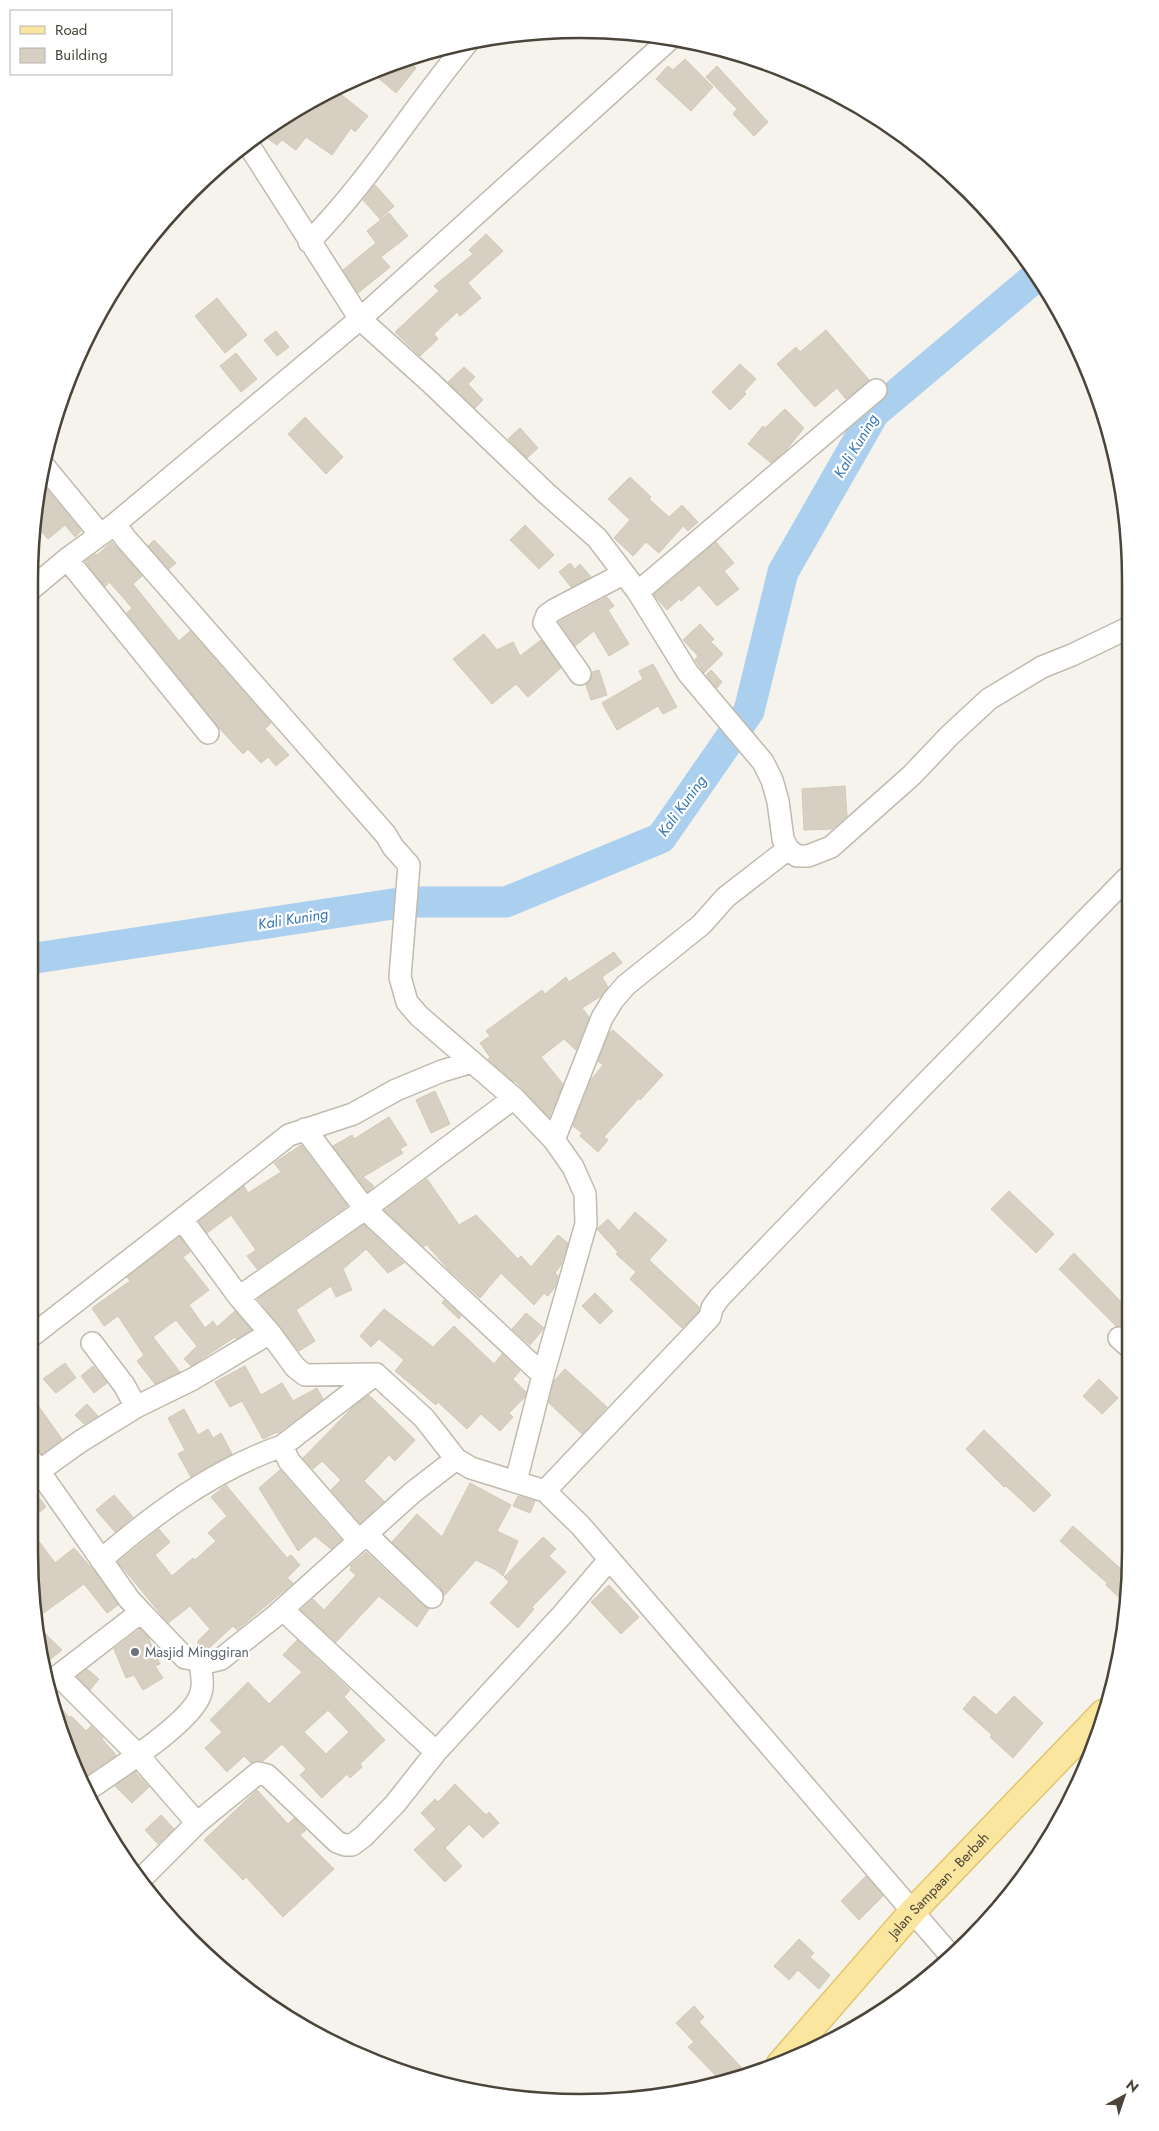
<svg xmlns="http://www.w3.org/2000/svg" width="1159" height="2131" font-family="Jost,sans-serif">
	<rect width="100%" height="100%" fill="#f5f3ec"/>
	<g fill="none" stroke-linecap="round" stroke-linejoin="round">
		<!-- river -->
		<path stroke="#abd0ef" stroke-width="31" d="M29,959L406,902H506L661,838L749,711L783,572L874,413L1038,275"/>
	</g>
	<!-- building -->
	<path fill="#d7d0c2" stroke="#d2c8b5" fill-rule="evenodd" d="M406,59L416,68L396,93L376,76L382,68Z
		M685,59L713,87L691,111L656,79L668,66L673,70Z
		M717,66L768,122L754,136L733,114L737,109L706,77Z
		M333,88L368,116L355,132L351,128L332,155L306,137L296,150L282,140L277,145L260,133Z
		M375,185L394,206L380,219L363,200Z
		M389,213L408,236L381,257L390,267L358,293L343,270L376,243L367,231Z
		M486,234L503,251L468,283L481,298L460,316L457,312L434,334L438,339L420,356L395,332L439,291L434,286L473,254L469,250Z
		M217,298L247,335L225,353L195,316Z
		M826,330L869,380L846,399L837,388L815,407L777,364L796,347L800,352Z
		M276,331L289,347L277,356L264,340Z
		M236,353L257,379L241,392L220,366Z
		M740,364L756,379L744,392L746,394L730,410L712,392Z
		M464,367L475,377L468,384L483,400L475,408L448,382Z
		M785,409L804,428L786,450L771,463L748,444L763,426L765,428Z
		M305,417L343,457L326,474L288,434Z
		M520,428L538,448L527,458L508,439Z
		M630,477L651,497L649,499L669,517L682,505L698,522L688,531L683,526L659,553L646,542L633,556L614,538L630,520L608,499Z
		M40,481L81,531L75,537L65,525L48,539L33,522Z
		M525,525L554,555L539,569L510,540Z
		M154,540L176,563L169,569L148,546Z
		M112,542L142,576L133,584L179,641L190,631L271,723L265,729L289,755L276,766L268,757L261,763L248,749L243,754L220,729L127,613L132,608L121,595L109,582L105,587L85,561L96,554L97,555Z
		M716,542L734,563L724,571L739,589L717,606L699,585L681,601L679,599L667,610L654,595Z
		M570,563L575,569L580,564L591,577L571,587L559,572Z
		M607,597L614,606L608,610L629,644L609,656L594,631L575,646L559,622Z
		M700,624L714,639L711,642L723,654L704,673L695,660L698,656L683,640Z
		M484,634L497,650L513,642L520,656L541,640L561,668L528,697L516,684L492,704L453,659Z
		M653,664L677,707L663,714L658,706L617,730L602,703L643,679L639,671Z
		M599,670L607,695L591,700L586,685L591,680L592,672Z
		M711,670L722,682L717,688L706,675Z
		M845,786L847,816L832,829L804,830L802,789Z
		M614,952L622,963L602,977L608,987L601,996L582,1008L589,1017L576,1050L564,1039L541,1057L563,1084L549,1117L515,1081L514,1082L488,1059L490,1057L480,1043L490,1036L486,1031L542,990L545,994L566,977L569,982Z
		M613,1030L663,1075L640,1100L639,1098L604,1137L608,1140L598,1152L580,1136L582,1133L573,1126L591,1080L603,1065L598,1061L609,1033Z
		M435,1091L450,1124L431,1133L416,1100Z
		M389,1117L407,1145L400,1149L403,1153L363,1177L373,1185V1188L368,1192L333,1146L352,1135L354,1139Z
		M301,1145L347,1206L257,1269L247,1256L256,1250L231,1215L207,1233L199,1222L244,1186L248,1193L281,1172L274,1163Z
		M427,1179L459,1225L476,1215L518,1259L521,1256L531,1267L558,1235L568,1243L561,1265L555,1273L558,1276L555,1287L548,1296L544,1293L534,1305L501,1273L480,1298L448,1269L426,1244L424,1247L384,1210Z
		M1009,1191L1054,1234L1036,1253L991,1209Z
		M635,1212L667,1240L649,1260L699,1307V1311L682,1328L630,1279L636,1272L616,1254L618,1252L597,1229L608,1219L619,1231Z
		M364,1225L404,1263L388,1273L366,1249L343,1269L352,1290L336,1297L331,1286L296,1310L315,1341L299,1351L258,1299Z
		M180,1237L190,1252L183,1257L209,1290L189,1305L205,1328L213,1321L217,1327L235,1311L251,1330L236,1339L235,1337L191,1366L184,1359L197,1346L176,1320L153,1337L180,1372L155,1384L137,1361L144,1355L118,1316L104,1326L92,1308L130,1281L127,1277Z
		M1074,1253L1128,1309V1317L1120,1326H1116L1059,1269Z
		M595,1293L613,1311L600,1324L582,1306Z
		M444,1300L461,1316L459,1319L442,1303Z
		M384,1309L433,1347L454,1326L494,1364L502,1354L520,1371L513,1379L526,1392L524,1398L509,1413L513,1417L500,1431L481,1414L467,1429L438,1402L436,1405L395,1371L404,1360L379,1339L371,1347L360,1336Z
		M526,1313L544,1328L530,1345L512,1329Z
		M65,1363L76,1378L56,1393L43,1379Z
		M93,1366L107,1383L94,1393L81,1376Z
		M245,1366L261,1395L282,1383L293,1401L317,1388L323,1399L278,1433L277,1432L263,1439L242,1401L230,1407L215,1382Z
		M565,1369L607,1407L582,1434L549,1403L554,1381Z
		M1099,1379L1118,1398L1102,1414L1083,1396Z
		M29,1393L62,1439L42,1454L29,1436Z
		M369,1395L415,1440L395,1461L389,1455L364,1481L384,1501L360,1523L331,1490L341,1480L322,1461L313,1469L303,1458L352,1408Z
		M87,1404L98,1416L84,1424L75,1415Z
		M184,1409L198,1435L208,1429L213,1438L221,1433L232,1454L191,1477L178,1454L185,1450L168,1418Z
		M984,1430L1051,1495L1034,1512L1006,1486L1004,1487L966,1449Z
		M280,1470L341,1540L331,1549L315,1536L298,1551L259,1488Z
		M470,1483L511,1505L497,1531L518,1541L503,1576L496,1570L476,1560L444,1596L441,1588L392,1542L417,1514L442,1537Z
		M29,1484L46,1507L29,1520Z
		M226,1485L287,1558L291,1555L300,1565L287,1578L293,1583L237,1630L233,1626L208,1649L203,1648L197,1642L210,1629L190,1606L168,1623L118,1562L159,1529L170,1542L155,1555L172,1576L193,1558L195,1560L216,1541L208,1533L227,1516L211,1497Z
		M114,1495L133,1517L115,1532L96,1510Z
		M518,1496L535,1501L530,1513L513,1506Z
		M1073,1526L1121,1569L1129,1561V1587L1126,1604L1106,1585L1107,1583L1060,1541Z
		M29,1528L55,1563L74,1548L95,1572L118,1605L107,1613L84,1584L35,1619L29,1552Z
		M543,1537L556,1549L549,1556L566,1572L532,1607L534,1609L518,1628L490,1603L509,1582L504,1577Z
		M366,1552L423,1606L429,1609L417,1627L379,1596L336,1642L301,1610L313,1599L324,1610L356,1575L350,1570L352,1567L350,1566Z
		M609,1585L639,1617L621,1634L591,1602Z
		M36,1625L62,1650L47,1662L39,1656Z
		M140,1629L148,1637L160,1664L155,1666L163,1678L143,1690L134,1675L126,1678L114,1649Z
		M297,1640L350,1690L344,1697L385,1740L360,1764L362,1767L350,1778L347,1774L322,1798L300,1775L306,1769L282,1744L263,1761H256L251,1763L244,1756L227,1772L205,1748L222,1732L210,1720L248,1682L269,1704L302,1672L283,1655ZM328,1710L349,1732L326,1754L304,1732Z
		M87,1669L99,1679L90,1690L77,1677Z
		M50,1696L70,1718L71,1716L86,1731L91,1726L103,1738L102,1739L116,1755L81,1779L58,1729Z
		M974,1696L996,1715L1014,1696L1043,1723L1013,1758L990,1737L992,1735L963,1709Z
		M135,1772L149,1787L132,1803L115,1786Z
		M455,1784L486,1815L489,1812L499,1823L483,1838L469,1824L445,1848L462,1866L445,1882L414,1850L436,1829L421,1813L435,1799L438,1802Z
		M257,1790L288,1824L294,1818L306,1830L300,1835L334,1869L283,1917L246,1877L243,1880L204,1840Z
		M161,1815L174,1829L158,1844L145,1830Z
		M866,1876L883,1896L859,1920L841,1901Z
		M799,1939L814,1953L810,1957L830,1975L819,1989L798,1970L789,1980L774,1966Z
		M694,2006L704,2017L699,2022L742,2068L727,2082L723,2083L688,2047L694,2042L676,2023Z"/>
	<g fill="none" stroke-linecap="round" stroke-linejoin="round">
		<!-- minor casing -->
		<g stroke="#c1bbae" stroke-width="24">
			<path id="minor" d="M246,141L360,319L671,38
				M309,242C369,181 413,108 468,42
				M43,465L100,534
				M115,524L126,539L386,835L393,847L409,865L400,977L407,1002L419,1016L514,1098L554,1140
				M67,559L208,733
				M30,590L67,559L115,524L360,319L430,382L546,493L597,538L638,592L688,673L763,762L772,780L778,801L783,839L788,849L797,856H808L831,847L912,775L949,736L989,699L1042,667L1072,655L1126,629
				M638,592L876,390
				M580,674L544,623L547,615L554,610L623,574
				M305,1129L365,1209L543,1375
				M181,1220L289,1135L353,1114L396,1090L442,1071L472,1062
				M239,1297L365,1209L514,1098
				M29,1338L181,1220L184,1222L239,1297L270,1333L193,1379L136,1407L81,1441L39,1471
				M1119,1338L1128,1346
				M92,1343L124,1385L136,1407
				M282,1446L376,1374
				M29,1457L129,1599L141,1612
				M456,1459L471,1468L545,1491L580,1525L951,1956
				M516,1481L543,1375L586,1224L585,1194L573,1167L554,1140L602,1018L613,1000L626,985L701,925L726,897L788,849
				M545,1491L710,1317L712,1308L719,1298L917,1092L1127,878
				M366,1534L432,1597
				M101,1560C155,1513 214,1470 282,1446L289,1461L359,1541
				M283,1610L436,1752
				M59,1676L137,1754L197,1823
				M46,1685L141,1612L185,1658L209,1662L221,1659L274,1617L412,1493L456,1459L424,1418L376,1374L305,1375L295,1367L270,1333
				M86,1791C114,1771 185,1727 199,1698C205,1686 201,1674 200,1661
				M139,1881L197,1823L258,1773L267,1775L337,1842L345,1845H352L364,1836L395,1804L436,1752L562,1615L609,1560"/>
		</g>
		<!-- major casing -->
		<g stroke="#e1c56e" stroke-width="29">
			<g id="major">
				<path id="s1" d="M780,2064L912,1912L1103,1713"/>
			</g>
		</g>
		<!-- minor -->
		<use href="#minor" stroke="#fff" stroke-width="21"/>
		<!-- major -->
		<use href="#major" stroke="#fbe69f" stroke-width="26"/>
	</g>
	<!-- markers -->
	<circle fill="#6b7280" stroke="#fff" stroke-width="2" cx="135" cy="1652" r="5"/>
	<g text-anchor="middle" dominant-baseline="central" stroke-width="4.5" stroke-linejoin="round" paint-order="stroke">
		<!-- worship labels -->
		<g font-size="14" fill="#5b616d" stroke="#fff" text-anchor="start">
			<text x="145" y="1652">Masjid Minggiran</text>
		</g>
		<!-- street labels -->
		<g font-size="14" fill="#4a4439" stroke="#fff">
			<text stroke="none"><textPath href="#s1" startOffset="239">Jalan Sampaan - Berbah</textPath></text>
		</g>
		<!-- water labels -->
		<g font-size="15" font-style="italic" fill="#3477b4" stroke="#fff">
			<text transform="translate(856 446) rotate(-59)">Kali Kuning</text>
			<text transform="translate(682 806) rotate(-54)">Kali Kuning</text>
			<text transform="translate(293 919) rotate(-9)">Kali Kuning</text>
		</g>
	</g>
	<!-- crop -->
	<path d="M0 0H1159V2131H0ZM580 38H580A542 542 0 0 1 1122 580V1552A542 542 0 0 1 580 2094H580A542 542 0 0 1 38 1552V580A542 542 0 0 1 580 38Z" fill="#fff" fill-rule="evenodd"/>
	<path fill="none" stroke="#4a4439" stroke-width="2.5" d="M580 38H580A542 542 0 0 1 1122 580V1552A542 542 0 0 1 580 2094H580A542 542 0 0 1 38 1552V580A542 542 0 0 1 580 38Z"/>
	<!-- legend -->
	<rect x="10" y="10" width="162" height="65" fill="#ffffff" stroke="#b7b4b0"/>
	<rect x="20" y="26" width="25" height="8" fill="#fbe69f" stroke="#b7b4b0"/>
	<text x="55" y="35" font-size="15" fill="#4a4439">Road</text>
	<rect x="20" y="48" width="25" height="15" fill="#d7d0c2" stroke="#b7b4b0"/>
	<text x="55" y="60" font-size="15" fill="#4a4439">Building</text>
	<!-- north arrow -->
	<g transform="translate(1124 2096) rotate(40)" stroke="#ffffff" stroke-width="4" paint-order="stroke">
	<path d="M0-4L9 19L0 12L-9 19Z" fill="#4a4439"/>
	<text y="-8" font-size="14" font-weight="bold" text-anchor="middle" fill="#4a4439">N</text>
	</g>
</svg>
